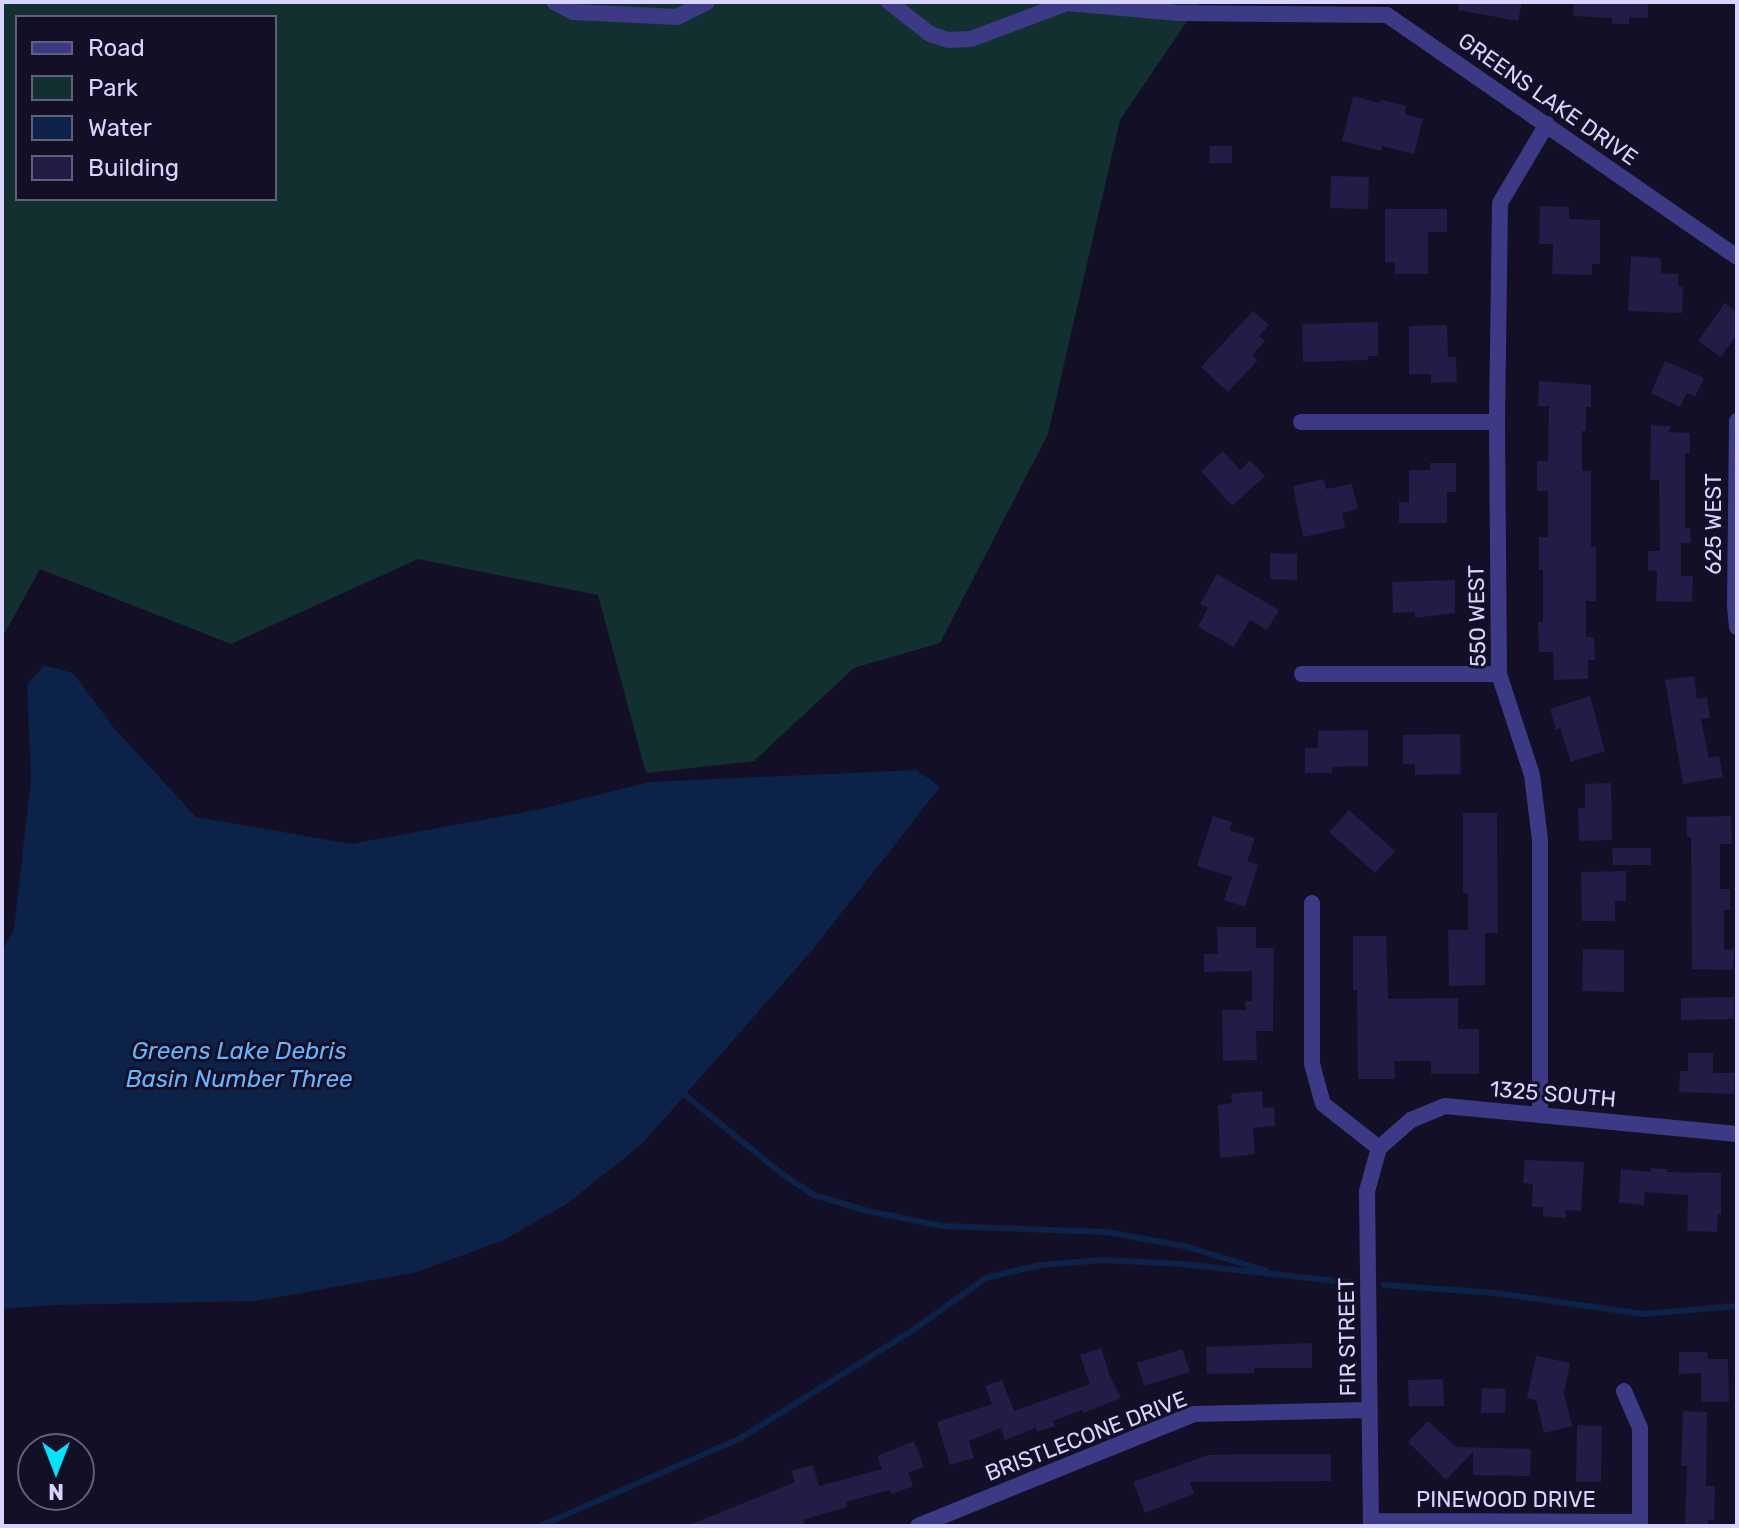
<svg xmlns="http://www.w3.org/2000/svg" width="1739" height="1528" font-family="Rubik,sans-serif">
	<rect width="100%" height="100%" fill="#130f26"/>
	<!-- green -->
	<path fill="#12302f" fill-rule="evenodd" d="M2,2H1200L1120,120L1048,434L940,643L854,668L754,761L646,773L598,595L418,559L231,644L40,569L2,638ZM18,18H274V198H18Z"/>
	<!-- water -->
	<path fill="#0c2248" d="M44,665L73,673L114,728L196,817L351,844L536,810L649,782L917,770L940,787L814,948L642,1144L565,1205L504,1240L417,1272L257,1301L55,1305L2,1309V951L14,929L31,778L27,685Z"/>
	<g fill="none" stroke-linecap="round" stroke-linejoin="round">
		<!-- stream -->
		<path stroke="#0c2248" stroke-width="6" d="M685,1095L781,1173L814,1195L868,1211L942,1226L1106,1232L1184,1246L1267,1271
			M1384,1285L1496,1293L1644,1314L1737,1306
			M540,1526L739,1439L913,1330L986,1278L1040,1265L1103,1260L1182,1264L1354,1283"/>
	</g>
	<!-- building -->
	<path fill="#241b47" d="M1459,2H1522L1518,21L1458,10Z
		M1574,2H1648V18H1629V24H1612V18L1573,16Z
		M1353,96L1380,103L1381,100L1406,106L1405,114L1423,119L1414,154L1382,146L1381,151L1342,141Z
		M1210,146H1232V163H1209Z
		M1331,176L1369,177L1368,209L1330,208Z
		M1540,206L1569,207V219L1600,220V264H1592V275L1552,274L1553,244H1539Z
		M1385,209H1447V232H1428V274H1395V262H1385Z
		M1631,256L1661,258V273L1678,274V286L1683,287L1682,313L1628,311Z
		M1725,303L1737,312V334L1721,357L1698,341Z
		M1253,311L1269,325L1259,336L1265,341L1252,355L1258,360L1228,392L1201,367Z
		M1378,322V356H1368V360L1303,362L1302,324Z
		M1447,325L1448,357H1456L1457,382L1431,383V374H1409V326Z
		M1665,361L1704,378L1695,397L1687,393L1680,407L1651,393Z
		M1539,381L1591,385V407H1586V431H1582V471H1591V547H1596V601H1586V637H1594L1595,660H1588V679L1554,680L1553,652H1539L1538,622H1543V570H1539V537H1548V491H1537V461H1548L1549,406H1538Z
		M1651,425L1671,426L1668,432L1690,433V453H1685V528H1690L1691,543H1681V576H1693L1692,602L1656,601L1657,571L1648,570V551H1660L1659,480H1650Z
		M1223,451L1240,470L1250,460L1265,476L1232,506L1201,471Z
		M1430,463H1456V492H1447V523H1399V502H1409V470H1430Z
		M1324,479L1326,489L1352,484L1358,509L1342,513L1345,528L1303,537L1293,486Z
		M1270,553L1297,554V580L1270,579Z
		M1217,574L1279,610L1267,630L1250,620L1234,647L1198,627L1208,608L1200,604Z
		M1455,580V613L1415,618V612L1393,613L1392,582Z
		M1694,676L1697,699L1707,697L1710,718L1701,719L1709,758L1719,756L1723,777L1683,784L1665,680Z
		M1590,696L1605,751L1571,762L1560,728L1556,730L1550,709Z
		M1368,730V766L1332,767V773H1305V748H1318V731Z
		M1460,734L1461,774L1415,775V764H1403V735Z
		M1611,783L1612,840L1579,841L1578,808H1585V784Z
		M1349,810L1395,851L1375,873L1329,832Z
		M1463,813H1497L1498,933H1485V985L1449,986L1448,930H1468V893H1463Z
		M1213,816L1232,822L1229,830L1255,838L1247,861L1258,865L1245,907L1224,900L1232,877L1197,866Z
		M1731,816L1732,844H1720V889H1730V910H1724V949L1734,950L1733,970L1692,969L1691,837H1687L1686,817Z
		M1612,848H1651V865H1613Z
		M1626,871V901H1615V921H1582L1581,872Z
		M1217,927H1256V948H1274L1273,1031H1256L1257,1060L1223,1061L1222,1010H1246L1245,1001H1252V971L1204,972V954H1218Z
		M1353,936H1386L1388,999L1458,998V1029H1479V1074H1431V1061H1394L1395,1079H1358L1357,990H1353Z
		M1583,949L1624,950V992L1582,991Z
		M1734,997V1019L1681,1020V998Z
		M1688,1053H1713V1073H1735L1734,1094L1679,1092L1680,1071H1688Z
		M1262,1091L1263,1108L1274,1107L1275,1126L1253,1128L1255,1154L1220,1158L1218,1105L1232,1103L1231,1094Z
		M1525,1160L1584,1162L1581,1211L1566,1210L1565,1218L1543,1216V1207H1532L1533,1184L1523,1183Z
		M1651,1168L1667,1169V1172L1721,1173V1214H1718L1717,1232L1687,1231L1688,1195L1645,1192L1644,1205L1619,1203L1621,1169L1651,1172Z
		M1312,1343V1368H1254V1373L1207,1374L1206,1347Z
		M1101,1348L1110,1376L1121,1398L1084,1413L1082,1410L1053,1421L1055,1426L1037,1432L1036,1428L1005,1440L1001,1428L969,1441L974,1458L950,1465L937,1422L992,1404L985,1386L1002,1380L1014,1411L1090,1384L1080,1355Z
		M1182,1349L1190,1372L1144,1386L1137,1363Z
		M1679,1352H1707L1708,1359H1728L1729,1402H1701V1373L1679,1374Z
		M1536,1356L1570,1363L1564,1393L1572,1426L1544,1433L1536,1400L1527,1398Z
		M1443,1379L1444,1406H1409L1408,1380Z
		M1482,1388L1506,1389L1505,1413H1481Z
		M1683,1411L1707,1412L1706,1486H1715L1714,1520H1708V1526H1685L1687,1466H1681Z
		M1428,1421L1456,1447L1531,1449L1530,1476L1473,1475V1452L1446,1480L1408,1442Z
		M1577,1425L1602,1426L1601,1482H1576Z
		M914,1441L924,1467L908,1473L913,1486L892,1494L890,1490L846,1502L847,1507L803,1520L806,1526H687L795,1482L791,1471L813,1465L819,1486L882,1469L877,1456Z
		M1258,1454H1331V1481L1190,1482L1194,1494L1145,1513L1133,1482L1208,1455Z"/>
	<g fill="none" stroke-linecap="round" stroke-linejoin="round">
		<!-- minor -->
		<path stroke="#3d3a85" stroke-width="16" d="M554,2L573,12L677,17L707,2
			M889,2L930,34L948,40L971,39L1067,3L1178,13L1387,15L1737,257
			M1737,421L1735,607L1737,627
			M1301,422H1497
			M1302,674H1499
			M1312,903V1064L1323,1104L1379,1148
			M1540,1115V840L1532,775L1499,674L1497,422L1500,203L1547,124
			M1379,1148L1411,1120L1445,1106L1737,1134
			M1624,1391L1640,1428V1526
			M1372,1521L1640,1522
			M918,1526L1194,1414L1370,1410
			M1371,1526L1367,1191L1379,1148"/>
	</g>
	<g text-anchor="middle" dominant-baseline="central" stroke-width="6" stroke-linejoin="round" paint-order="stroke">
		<!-- street labels -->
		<g font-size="22" fill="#d9d4ff" stroke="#130f26">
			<text transform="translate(1548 99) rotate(35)">GREENS LAKE DRIVE</text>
			<text transform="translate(1713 524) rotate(-90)">625 WEST</text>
			<text transform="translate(1477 616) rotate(-91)">550 WEST</text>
			<text transform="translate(1553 1094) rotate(5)">1325 SOUTH</text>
			<text transform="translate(1347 1337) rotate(-91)">FIR STREET</text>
			<text transform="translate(1086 1436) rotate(-21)">BRISTLECONE DRIVE</text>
			<text x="1506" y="1499">PINEWOOD DRIVE</text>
		</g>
		<!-- water labels -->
		<g font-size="24" font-style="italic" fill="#62b6ff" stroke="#130f26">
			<text x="239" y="1051">Greens Lake Debris<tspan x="239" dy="28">Basin Number Three</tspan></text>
		</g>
	</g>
	<!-- border -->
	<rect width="1739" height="1528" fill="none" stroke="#d9d4ff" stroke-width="8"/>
	<!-- legend -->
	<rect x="16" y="16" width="260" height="184" fill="#130f26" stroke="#625e7d" stroke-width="2"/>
	<rect x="32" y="42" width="40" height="12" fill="#3d3a85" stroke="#625e7d" stroke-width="2"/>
	<text x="88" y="56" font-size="24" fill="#d9d4ff">Road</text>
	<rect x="32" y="76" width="40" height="24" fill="#12302f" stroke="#625e7d" stroke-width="2"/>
	<text x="88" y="96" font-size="24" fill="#d9d4ff">Park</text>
	<rect x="32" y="116" width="40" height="24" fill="#0c2248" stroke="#625e7d" stroke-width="2"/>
	<text x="88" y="136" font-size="24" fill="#d9d4ff">Water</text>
	<rect x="32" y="156" width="40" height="24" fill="#241b47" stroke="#625e7d" stroke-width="2"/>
	<text x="88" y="176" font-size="24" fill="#d9d4ff">Building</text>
	<!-- north arrow -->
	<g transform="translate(56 1472) rotate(180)"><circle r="38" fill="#130f26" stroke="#625e7d" stroke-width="2"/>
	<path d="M0-6L14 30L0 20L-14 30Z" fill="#00e5ff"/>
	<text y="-12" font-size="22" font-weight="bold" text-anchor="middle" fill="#d9d4ff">N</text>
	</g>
</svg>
